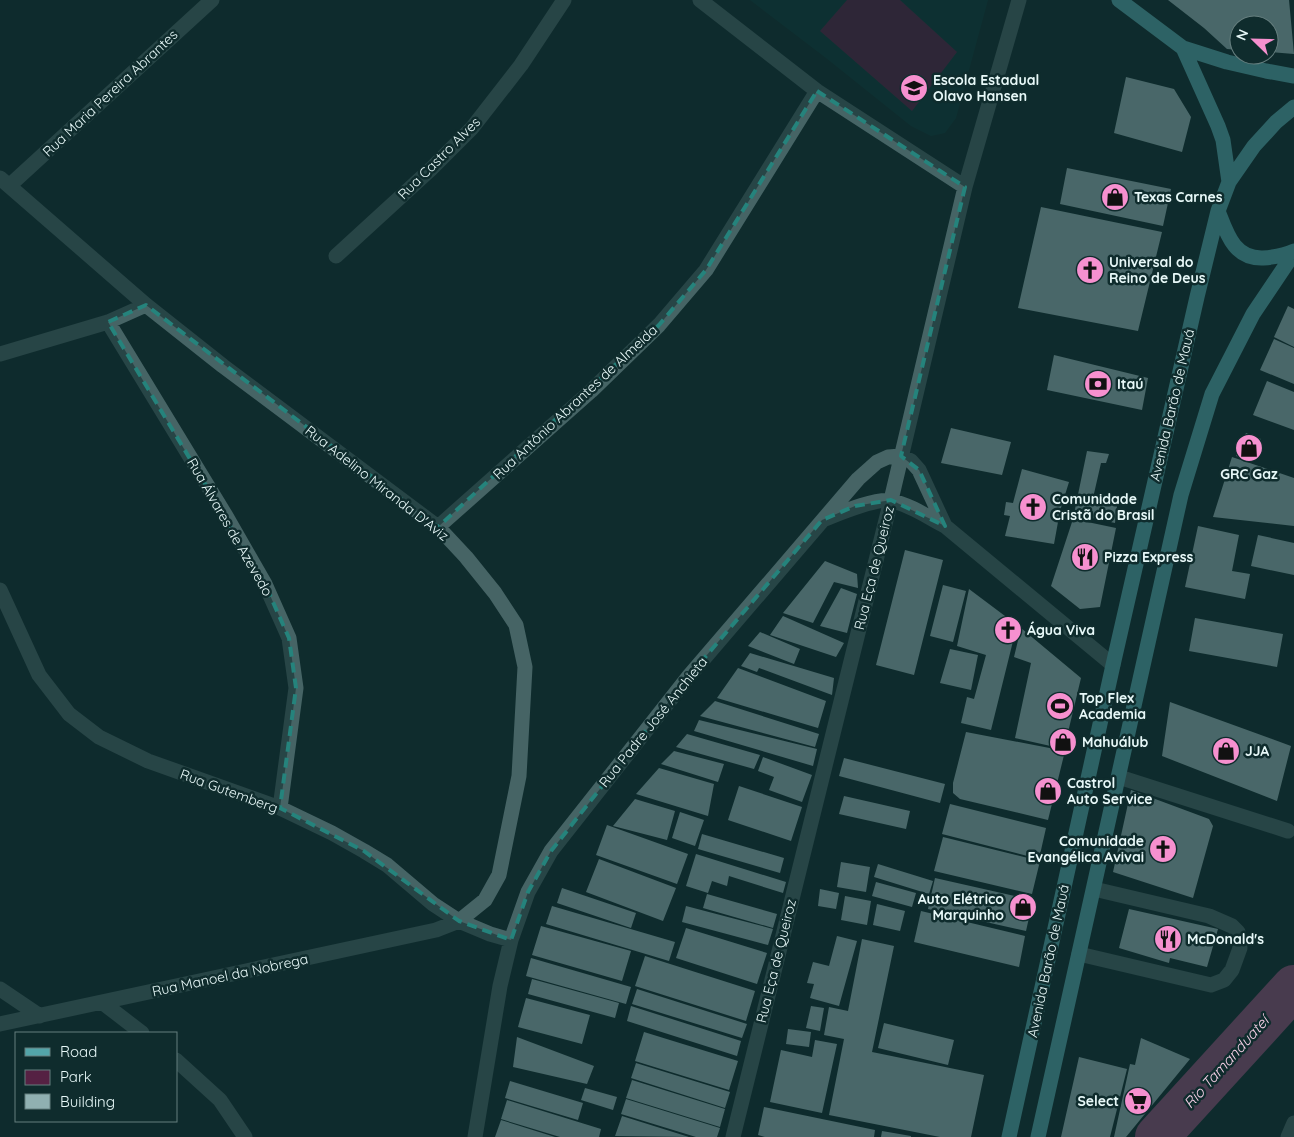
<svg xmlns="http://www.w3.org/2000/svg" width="1294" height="1137" font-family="Quicksand,sans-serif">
	<rect width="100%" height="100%" fill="#0f2c2d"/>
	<!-- built -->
	<path fill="#0d3738" d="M750,0H988L956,118L945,133L931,136L911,126L826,58Z"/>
	<!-- green -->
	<path fill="#552143" d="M847,0H900L957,52L912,111L820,31Z"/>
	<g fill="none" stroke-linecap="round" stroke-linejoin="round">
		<!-- river -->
		<path stroke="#8e4e76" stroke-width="44" d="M1157,1137L1294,987"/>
	</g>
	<!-- building -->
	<path fill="#90b0b1" d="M1168,0H1289L1294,54L1269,52V25H1239V50L1227,49L1204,28Z
		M1126,77L1174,89L1191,117L1182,152L1114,133Z
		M1067,168L1171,189L1163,226L1060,204Z
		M1041,207L1162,232L1138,331L1018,308Z
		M1288,306L1294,309V347L1274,337Z
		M1274,339L1294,348V384L1260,370Z
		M1054,355L1148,378L1142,410L1047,390Z
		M1267,381L1294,392V430L1253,415Z
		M951,428L1011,442L1002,475L941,463Z
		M1246,433L1261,439L1253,461L1236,456Z
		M1087,451L1109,454L1106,463H1101L1093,498L1117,506L1115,523L1074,514Z
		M1232,457L1294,478V526L1213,517Z
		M1022,469L1069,482L1060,511L1054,544L1005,536L1010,516L1004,515L1006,502L1013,503Z
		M1073,519L1116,528L1100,607L1080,609L1051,586Z
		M1198,526L1239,535L1232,571L1250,574L1245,599L1185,587Z
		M1258,535L1294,543V575L1251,566Z
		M905,550L943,560L914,675L876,665Z
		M825,561L857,574L858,588L834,582L813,623L783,613Z
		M943,585L966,591L953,642L930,636Z
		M841,588L857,594L847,633L820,626Z
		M969,589L1017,625L991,730L961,723L967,697L974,699L986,655L957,646Z
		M783,616L844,643L836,657L770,635Z
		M1195,618L1283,634L1277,667L1189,651Z
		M1021,628L1081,678L1064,749L1015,738L1031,663L1014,657Z
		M760,632L800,649L794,664L748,646Z
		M950,649L978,655L971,690L940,683Z
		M750,653L834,678L832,695L759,668L757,672L741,666Z
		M738,668L826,701L818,728L717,698Z
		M715,701L819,734L815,747L700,716Z
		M1170,702L1291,746L1277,801L1162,756Z
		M699,720L817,749L813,766L694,731Z
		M966,732L1065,751L1048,820L960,799L953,793V783Z
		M687,734L760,755L754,769L676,747Z
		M674,751L724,764L718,782L661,764Z
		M763,757L812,775L802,802L769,790L774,777L758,771Z
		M844,758L945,784L940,803L839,776Z
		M659,768L714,784L708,816L636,794Z
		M739,786L802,807L791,841L728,820Z
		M1131,790L1209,819L1213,826L1193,898L1113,872Z
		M844,796L910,811L906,829L839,814Z
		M635,799L675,811L667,840L613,826Z
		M950,804L1046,828L1039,859L942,834Z
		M680,812L704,820L695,846L672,838Z
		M607,825L688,854L677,884L596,855Z
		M702,834L784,858L780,873L698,849Z
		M943,837L1040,861L1032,894L934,871Z
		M696,854L786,882L783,893L729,876L727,886L712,881L708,893L686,886Z
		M599,859L676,888L663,921L586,892Z
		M841,862L870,867L866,892L837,887Z
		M878,864L933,881L929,894L874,877Z
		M935,878L1033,900L1026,931L928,909Z
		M876,882L916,893L912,907L872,896Z
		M562,888L636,913L631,928L557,903Z
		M820,889L839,893L836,909L818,906Z
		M707,894L777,914L773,928L703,908Z
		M845,896L871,901L867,925L841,920Z
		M877,904L905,911L900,931L873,925Z
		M552,906L675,942L669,961L546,924Z
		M686,906L773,929L768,945L682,922Z
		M1129,909L1218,929L1207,967L1170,958L1169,963L1119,948Z
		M921,911L1025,936L1019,967L914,942Z
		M541,926L631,951L622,981L532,955Z
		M686,928L767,953L757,984L676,958Z
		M837,936L857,941L839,1006L810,998L814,984L807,983L813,962L829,966Z
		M862,939L894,946L872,1052L984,1075L971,1137H940L829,1115L844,1039L824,1035L829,1007L848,1011Z
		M645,956L755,991L746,1021L635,986Z
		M531,958L631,987L626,1004L526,976Z
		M532,979L619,1003L615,1018L528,994Z
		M637,989L747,1024L742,1038L632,1004Z
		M526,998L590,1015L582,1044L518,1027Z
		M631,1006L741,1041L737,1056L627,1021Z
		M811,1006L824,1008L820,1031L806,1028Z
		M884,1023L954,1040L948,1065L878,1048Z
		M788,1029L811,1032L809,1047L786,1044Z
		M644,1032L738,1061L729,1090L635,1061Z
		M517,1037L594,1066L587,1084L513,1067Z
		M1141,1038L1190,1059L1126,1137H1114L1130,1064L1135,1065Z
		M815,1040L837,1044L822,1113L770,1102L781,1050L812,1057Z
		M1079,1057L1127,1069L1110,1137H1061Z
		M636,1063L730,1092L725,1108L631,1078Z
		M632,1080L725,1109L720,1127L626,1098Z
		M510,1081L583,1103L578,1120L505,1098Z
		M585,1088L617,1097L613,1110L581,1100Z
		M626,1099L720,1128L717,1137H696L621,1114Z
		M507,1100L601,1129L599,1137H560L501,1119Z
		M764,1107L875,1130L874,1137H765L758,1135Z
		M622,1116L689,1137L615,1136Z
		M501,1120L555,1137H495Z
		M882,1131L911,1136V1137H881Z"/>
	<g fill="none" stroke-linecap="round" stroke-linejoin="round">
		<!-- minor -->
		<path stroke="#466465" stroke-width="15" d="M700,0L817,91L965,187
			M0,178L146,305L223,366L438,527L466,557L495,593L516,625L525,667L519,776L499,875L485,900L459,921L436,930L0,1024
			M9,186L212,0
			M336,256L431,169L472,128L521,65L564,0
			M108,322L226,516L265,584L289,638L296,688L280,808
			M0,354L108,322L146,305
			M825,519C840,513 878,497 892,501C911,505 929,518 945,526L1113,665
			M438,527L591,391L659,325L706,270L817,91
			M0,590L39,675L69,714L99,737L148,761L280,808L332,833L364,851L387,865L433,904L459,921L490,934L511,940
			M1119,777L1288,831
			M1079,954L1211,985L1224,980L1232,970L1240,948L1238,932L1232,926L1209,916L1094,889
			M0,989L40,1016
			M103,1003L142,1033
			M176,1060L220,1100L245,1137
			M475,1137L500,986L511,940L528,892L551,851L689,676L858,479L877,462L888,457L901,456L911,461L919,470L945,526
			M733,1137L891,500L965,187L1019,0
			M1288,1137L1294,1123"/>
		<!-- major -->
		<path stroke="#53a5a9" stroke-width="15" d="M1119,0L1183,48L1227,62L1266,71L1294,76
			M1183,48L1218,126L1223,140L1229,182
			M1218,211C1227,234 1234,259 1263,258C1275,257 1283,256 1294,251
			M1009,1137L1113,665L1197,297L1218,211L1229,182L1254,146L1276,122L1294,107
			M1038,1137L1181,495L1212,394L1253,314L1294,253"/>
	</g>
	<!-- marked area -->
	<path d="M0 0H1294V1137H0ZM817,91L965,187L901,456L919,470L945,526L891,500L855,506L822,520L689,676L551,851L528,892L511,940L459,921L364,851L280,808L296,688L289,638L265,584L108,322L146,305L438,527L659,325L706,270Z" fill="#0f2c2d" fill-opacity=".55" fill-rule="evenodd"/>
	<path fill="none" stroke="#25837c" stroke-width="4" stroke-dasharray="10 6" stroke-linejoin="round" d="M817,91L965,187L901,456L919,470L945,526L891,500L855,506L822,520L689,676L551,851L528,892L511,940L459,921L364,851L280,808L296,688L289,638L265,584L108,322L146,305L438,527L659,325L706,270Z"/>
	<!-- icons -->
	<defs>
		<g id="school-disc" transform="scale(1.4375)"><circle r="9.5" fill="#f690cf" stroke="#0f2c2d"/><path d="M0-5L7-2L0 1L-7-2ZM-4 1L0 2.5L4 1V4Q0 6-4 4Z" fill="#111"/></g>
		<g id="shop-disc" transform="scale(1.4375)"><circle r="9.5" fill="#f690cf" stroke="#0f2c2d"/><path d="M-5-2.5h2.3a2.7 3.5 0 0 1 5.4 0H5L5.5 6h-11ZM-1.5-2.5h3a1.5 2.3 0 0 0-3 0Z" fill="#111"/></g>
		<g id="church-disc" transform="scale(1.4375)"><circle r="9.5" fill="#f690cf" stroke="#0f2c2d"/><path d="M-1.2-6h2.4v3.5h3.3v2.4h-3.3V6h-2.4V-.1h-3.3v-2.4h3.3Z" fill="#111"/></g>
		<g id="bank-disc" transform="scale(1.4375)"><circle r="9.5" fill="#f690cf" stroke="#0f2c2d"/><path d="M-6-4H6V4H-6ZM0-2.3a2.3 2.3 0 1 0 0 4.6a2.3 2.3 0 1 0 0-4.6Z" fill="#111"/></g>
		<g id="restaurant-disc" transform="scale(1.4375)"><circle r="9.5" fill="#f690cf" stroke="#0f2c2d"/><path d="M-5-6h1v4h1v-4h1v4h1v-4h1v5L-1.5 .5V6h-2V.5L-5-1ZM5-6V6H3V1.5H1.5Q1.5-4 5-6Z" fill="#111"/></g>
		<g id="stadium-disc" transform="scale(1.4375)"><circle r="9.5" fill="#f690cf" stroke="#0f2c2d"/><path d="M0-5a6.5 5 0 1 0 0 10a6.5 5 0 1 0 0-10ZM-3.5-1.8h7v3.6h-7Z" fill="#111"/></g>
		<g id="supermarket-disc" transform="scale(1.4375)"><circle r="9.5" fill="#f690cf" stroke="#0f2c2d"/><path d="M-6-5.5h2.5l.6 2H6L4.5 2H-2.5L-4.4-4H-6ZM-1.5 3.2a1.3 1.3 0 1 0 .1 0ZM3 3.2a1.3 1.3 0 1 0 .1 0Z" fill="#111"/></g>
	</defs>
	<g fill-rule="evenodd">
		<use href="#school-disc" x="914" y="88"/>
		<use href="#shop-disc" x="1115" y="197"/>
		<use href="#church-disc" x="1090" y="270"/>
		<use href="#bank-disc" x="1098" y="384"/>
		<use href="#shop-disc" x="1249" y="448"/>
		<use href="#church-disc" x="1033" y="507"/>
		<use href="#restaurant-disc" x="1085" y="557"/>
		<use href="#church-disc" x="1008" y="630"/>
		<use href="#stadium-disc" x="1060" y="706"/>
		<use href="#shop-disc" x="1063" y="742"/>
		<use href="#shop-disc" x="1226" y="751"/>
		<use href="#shop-disc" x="1048" y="791"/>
		<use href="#church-disc" x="1163" y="849"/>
		<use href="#shop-disc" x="1023" y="907"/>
		<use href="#restaurant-disc" x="1168" y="939"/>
		<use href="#supermarket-disc" x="1138" y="1101"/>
	</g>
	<g text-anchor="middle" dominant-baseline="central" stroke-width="5" stroke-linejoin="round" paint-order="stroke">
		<!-- poi labels -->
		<g font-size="14" font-weight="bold" fill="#e7f8f8" stroke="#0f2c2d" text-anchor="start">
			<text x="933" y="80">Escola Estadual<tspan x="933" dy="16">Olavo Hansen</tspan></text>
			<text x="1134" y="197">Texas Carnes</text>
			<text x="1109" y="262">Universal do<tspan x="1109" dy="16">Reino de Deus</tspan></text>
			<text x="1117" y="384">Itaú</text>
			<text x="1249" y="474" text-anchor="middle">GRC Gaz</text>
			<text x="1052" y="499">Comunidade<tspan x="1052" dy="16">Cristã do Brasil</tspan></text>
			<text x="1104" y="557">Pizza Express</text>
			<text x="1027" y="630">Água Viva</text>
			<text x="1079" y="698">Top Flex<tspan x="1079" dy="16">Academia</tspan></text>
			<text x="1082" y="742">Mahuálub</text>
			<text x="1245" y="751">JJA</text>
			<text x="1067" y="783">Castrol<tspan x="1067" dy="16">Auto Service</tspan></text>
			<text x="1144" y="841" text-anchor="end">Comunidade<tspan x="1144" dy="16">Evangélica Avivai</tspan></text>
			<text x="1004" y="899" text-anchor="end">Auto Elétrico<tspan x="1004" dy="16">Marquinho</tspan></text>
			<text x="1187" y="939">McDonald's</text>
			<text x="1119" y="1101" text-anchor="end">Select</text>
		</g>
		<!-- street labels -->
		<g font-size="14" fill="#e7f8f8" stroke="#0f2c2d">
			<text transform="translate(110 93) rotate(-43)">Rua Maria Pereira Abrantes</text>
			<text transform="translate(439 158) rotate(-45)">Rua Castro Alves</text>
			<text transform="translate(575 402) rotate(-43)">Rua Antônio Abrantes de Almeida</text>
			<text transform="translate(1172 405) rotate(-77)">Avenida Barão de Mauá</text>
			<text transform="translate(377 483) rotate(38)">Rua Adelino Miranda D'Aviz</text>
			<text transform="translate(230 527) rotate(60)">Rua Álvares de Azevedo</text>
			<text transform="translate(874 568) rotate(-76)">Rua Eça de Queiroz</text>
			<text transform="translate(653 722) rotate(-51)">Rua Padre José Anchieta</text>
			<text transform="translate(229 791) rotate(20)">Rua Gutemberg</text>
			<text transform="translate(776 961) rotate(-76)">Rua Eça de Queiroz</text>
			<text transform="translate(1048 961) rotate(-78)">Avenida Barão de Mauá</text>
			<text transform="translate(230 975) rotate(-12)">Rua Manoel da Nobrega</text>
		</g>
		<!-- water labels -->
		<g font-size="15" font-style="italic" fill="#fbd3ea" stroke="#0f2c2d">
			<text transform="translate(1226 1062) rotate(-48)">Rio Tamanduateí</text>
		</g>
	</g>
	<!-- legend -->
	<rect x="15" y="1032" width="162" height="90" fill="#0f2c2d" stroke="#657e7e"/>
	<rect x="25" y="1048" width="25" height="8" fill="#53a5a9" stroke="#657e7e"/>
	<text x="60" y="1057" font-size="15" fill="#e7f8f8">Road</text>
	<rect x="25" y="1070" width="25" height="15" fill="#552143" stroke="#657e7e"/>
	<text x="60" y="1082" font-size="15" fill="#e7f8f8">Park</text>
	<rect x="25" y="1094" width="25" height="15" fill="#90b0b1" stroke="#657e7e"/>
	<text x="60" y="1107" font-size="15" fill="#e7f8f8">Building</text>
	<!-- north arrow -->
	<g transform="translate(1254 40) rotate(293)"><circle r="24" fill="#0f2c2d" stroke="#657e7e"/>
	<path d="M0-4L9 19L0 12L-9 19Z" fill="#f690cf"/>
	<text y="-8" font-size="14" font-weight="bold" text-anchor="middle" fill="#e7f8f8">N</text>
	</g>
</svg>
